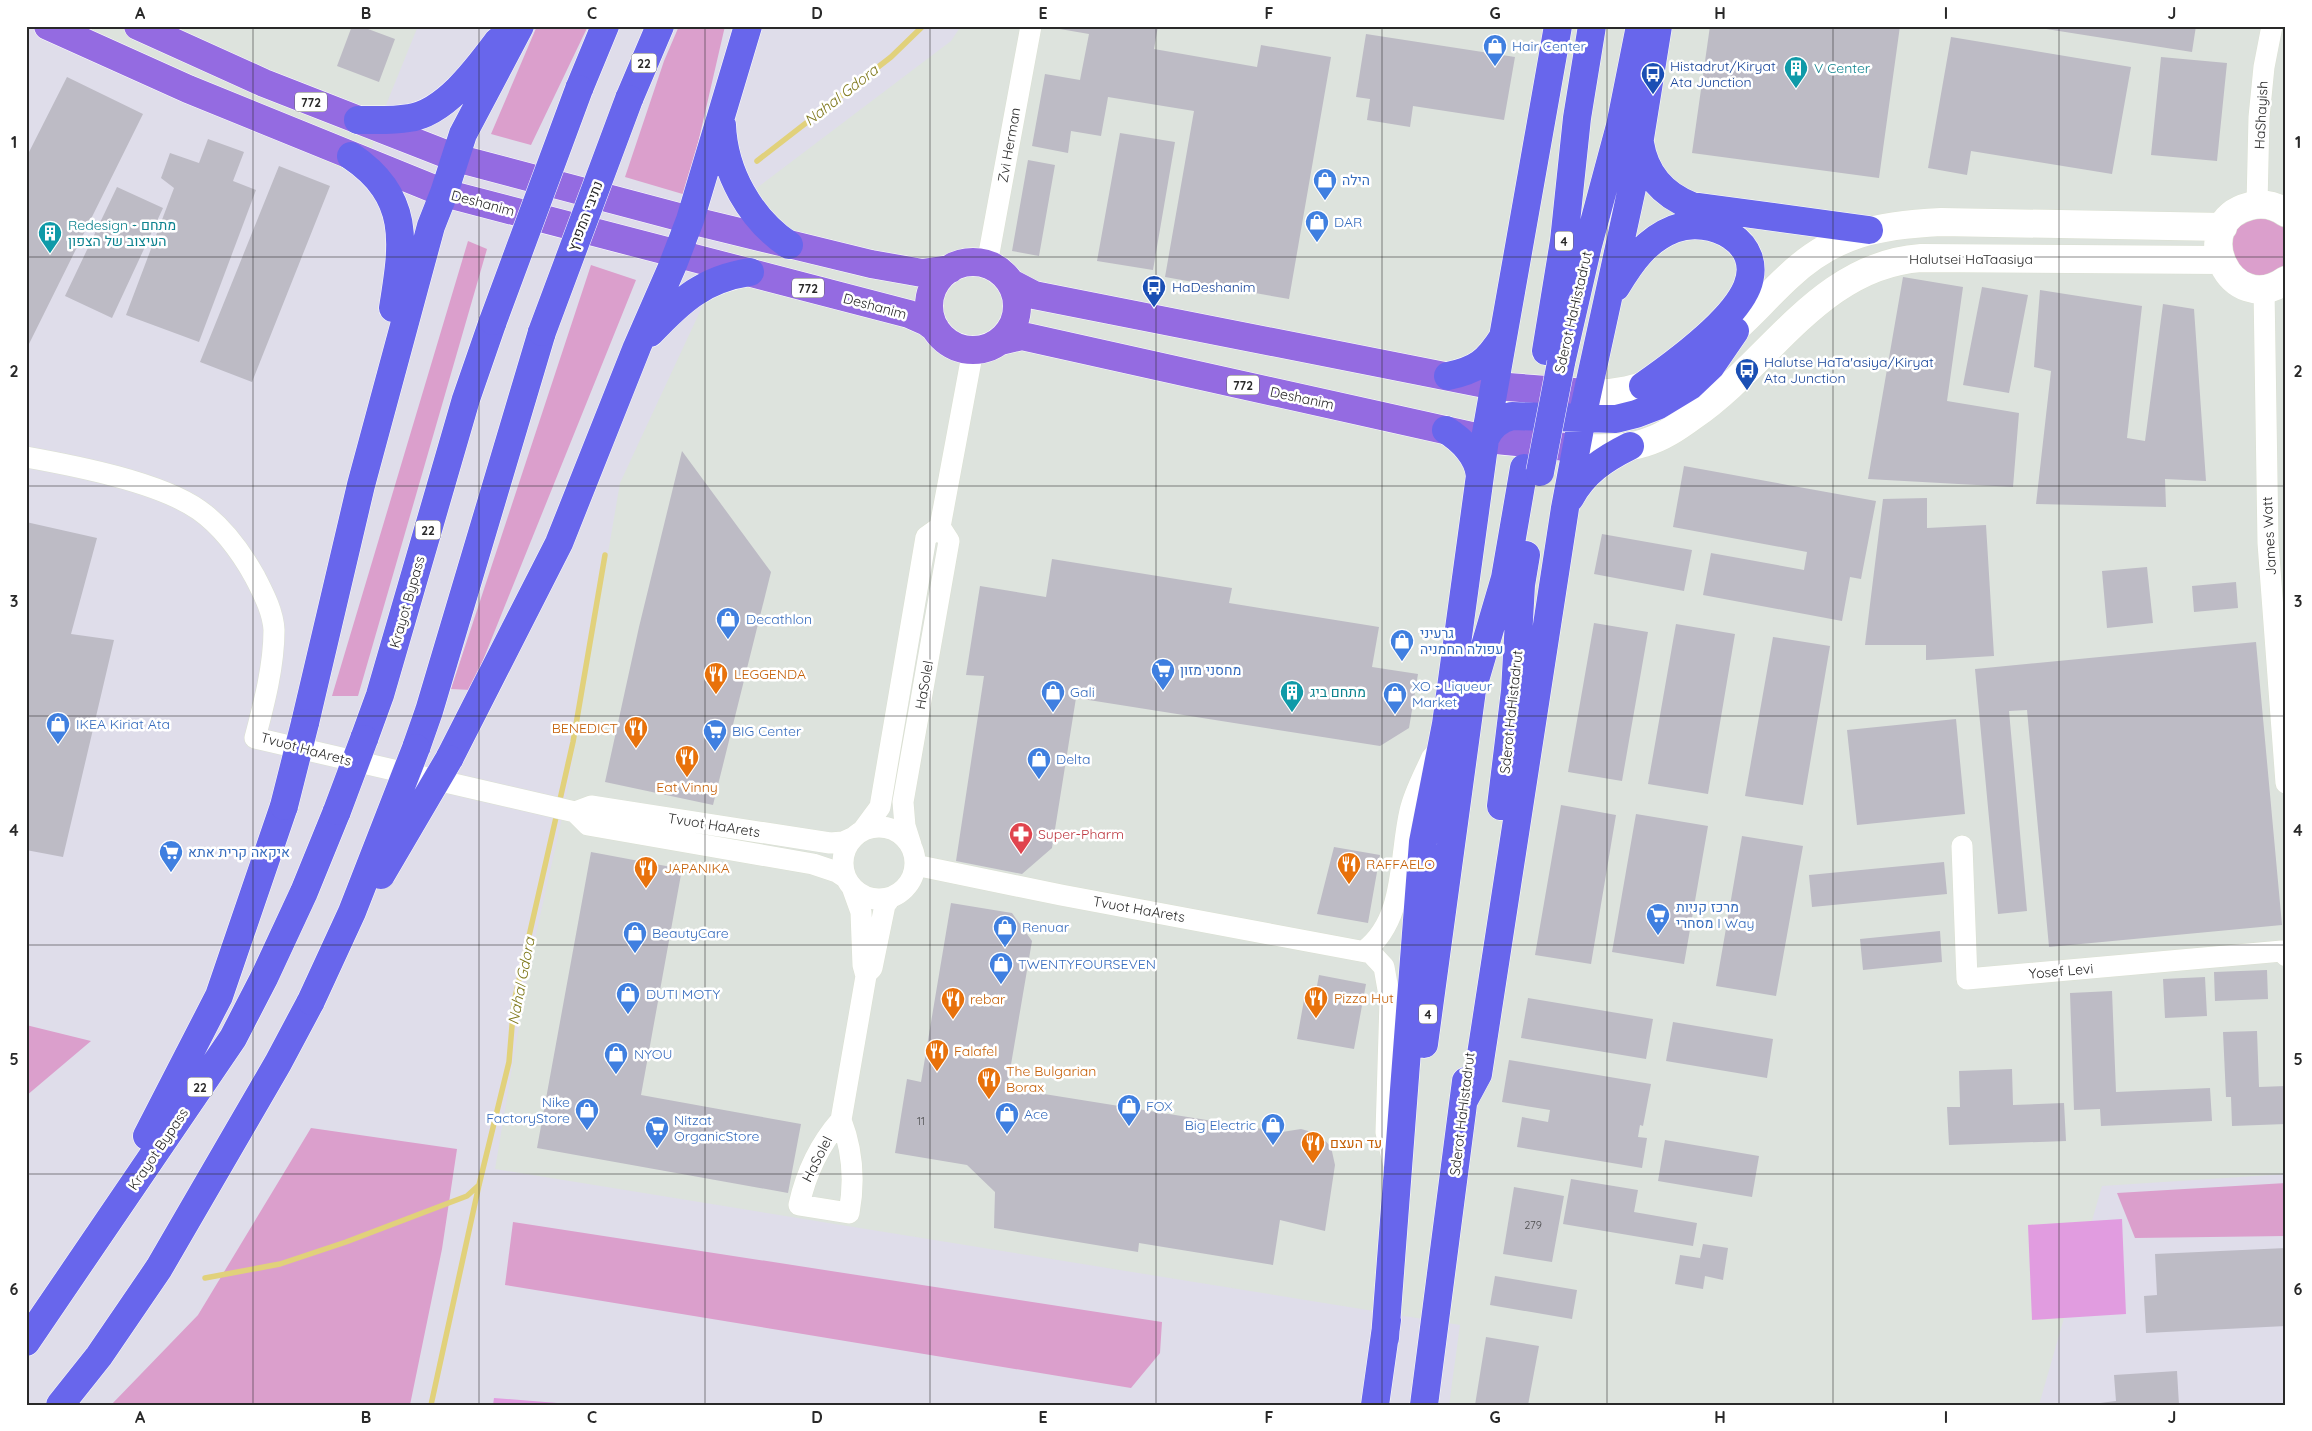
<svg xmlns="http://www.w3.org/2000/svg" width="2312" height="1431" font-family="Quicksand,Heebo,sans-serif">
	<rect width="100%" height="100%" fill="#dfddea"/>
	<!-- industrial -->
	<path fill="#dde3dd" d="M32,26H418L386,105L362,178Z
		M961,26H2286V1174L2102,1186L2039,1405H1449L1460,1325L495,1169L530,961L564,809L620,483L758,187L951,41Z"/>
	<!-- green -->
	<path fill="#db9fcc" d="M537,26H588L531,145L491,134Z
		M679,26H725L686,195L625,177L664,61Z
		M2252,215L2282,223L2286,228V266L2282,271L2263,280L2235,271L2229,233Z
		M468,241L487,249L358,696H332Z
		M591,265L636,280L471,690L451,689Z
		M26,1025L91,1041L26,1096Z
		M311,1128L457,1149L442,1249L410,1405H111L198,1315Z
		M2286,1183V1236L2135,1238L2117,1193Z
		M513,1222L1162,1322L1160,1353L1131,1388L505,1285Z"/>
	<!-- pitch -->
	<path fill="#e19ce0" d="M2122,1219L2126,1314L2032,1320L2028,1225Z
		M494,1398L582,1405H493Z"/>
	<g fill="none" stroke-linecap="round" stroke-linejoin="round">
		<!-- stream -->
		<path stroke="#e1d17b" stroke-width="5.5" d="M757,161L891,57L923,26
			M559,804L573,742L605,555
			M205,1278L280,1264L346,1242L467,1196L479,1185
			M431,1405L479,1185L509,1062L514,1002L557,813"/>
	</g>
	<!-- building -->
	<path fill="#bdbbc5" d="M352,26H360L395,39L379,82L337,66Z
		M1054,26H1158L1154,49L1257,67L1261,45L1331,57L1289,299L1165,277L1194,111L1108,97L1101,136L1071,131L1068,153L1032,146L1045,74L1080,80L1089,34L1054,28Z
		M1710,26H1900L1879,178L1692,153Z
		M2027,26H2196L2192,52Z
		M1366,34L1515,57L1504,120L1413,106L1410,127L1367,120L1370,99L1356,97Z
		M1951,37L2131,67L2112,174L1971,151L1967,175L1928,168Z
		M2161,57L2227,63L2217,161L2151,155Z
		M67,77L143,114L26,350V158Z
		M1120,133L1175,142L1153,270L1097,261Z
		M208,139L244,152L233,181L256,190L199,342L126,315L174,188L161,178L170,153L199,163Z
		M1028,160L1055,165L1039,256L1012,251Z
		M279,166L330,186L252,382L200,362Z
		M117,187L163,208L112,318L65,296Z
		M1903,277L1963,287L1947,401L2019,413L2013,487L1868,479Z
		M1982,287L2028,295L2009,393L1963,385Z
		M2040,290L2142,306L2127,438L2145,441L2163,304L2194,309L2206,481L2165,479L2166,507L2036,504L2051,371L2034,367Z
		M682,451L771,572L713,805L605,782L639,627Z
		M1684,466L1876,501L1861,579L1850,577L1842,621L1703,595L1711,553L1804,570L1807,552L1673,527Z
		M1927,498V528L1986,525L1994,656L1926,660V645H1865L1883,499Z
		M26,522L97,538L71,634L114,640L63,857L26,850Z
		M1602,534L1692,550L1684,591L1594,574Z
		M1052,559L1232,588L1229,603L1379,627L1372,667L1418,674L1409,728L1380,746L1076,698L1052,848L1022,874L956,861L984,676L966,675L980,586L1046,597Z
		M2147,567L2153,623L2107,628L2102,571Z
		M2236,582L2238,608L2194,612L2192,586Z
		M1594,623L1648,632L1622,781L1568,772Z
		M1676,624L1735,634L1708,794L1648,784Z
		M1773,637L1830,646L1803,805L1745,796Z
		M2256,642L2282,925L2049,947L2027,710L2009,711L2027,911L1998,914L1975,669Z
		M1956,719L1965,814L1857,825L1847,730Z
		M1561,805L1616,815L1591,964L1535,955Z
		M1636,814L1708,826L1684,964L1612,952Z
		M1742,836L1803,846L1776,996L1716,986Z
		M1334,847L1380,855L1368,923L1317,914Z
		M591,852L682,869L641,1095L801,1124L788,1193L537,1148Z
		M1944,862L1947,894L1812,907L1809,875Z
		M951,903L1012,913L1032,941L1007,1088L1282,1132L1301,1129L1319,1134L1331,1147L1335,1165L1325,1231L1280,1220L1273,1265L1139,1243L1138,1252L994,1228L995,1192L967,1165L895,1153L907,1079L921,1082Z
		M1940,931L1942,962L1863,970L1860,939Z
		M2267,970L2268,999L2215,1001L2214,972Z
		M1319,975L1366,984L1354,1049L1297,1039L1304,1000L1314,1002Z
		M2205,977L2207,1016L2165,1018L2163,979Z
		M2112,991L2116,1092L2210,1088L2212,1121L2101,1126L2100,1109L2074,1110L2070,993Z
		M1528,998L1653,1019L1646,1059L1521,1038Z
		M1673,1022L1773,1039L1767,1078L1666,1061Z
		M2257,1031L2259,1087L2286,1086V1124L2232,1126L2231,1097H2226L2223,1032Z
		M1509,1060L1651,1084L1643,1126L1640,1125L1638,1137L1647,1138L1642,1168L1517,1147L1522,1117L1548,1122L1550,1110L1502,1102Z
		M2012,1069L2013,1105L2064,1103L2066,1141L1949,1145L1947,1107H1960L1959,1071Z
		M1665,1140L1759,1156L1752,1197L1658,1181Z
		M1571,1179L1638,1190L1634,1212L1697,1223L1693,1246L1563,1224Z
		M1514,1187L1564,1196L1552,1262L1503,1254Z
		M1703,1244L1728,1248L1723,1280L1705,1276L1703,1289L1675,1284L1680,1255L1700,1258Z
		M2286,1248V1326L2146,1333L2144,1296L2157,1295L2155,1254Z
		M1495,1276L1577,1290L1572,1319L1490,1305Z
		M1486,1337L1539,1346L1528,1405H1475Z
		M2177,1371L2179,1405H2084L2116,1401L2114,1375Z"/>
	<g fill="none" stroke-linecap="round" stroke-linejoin="round">
		<!-- street casing -->
		<g stroke="#dbe0d2" stroke-width="22">
			<path id="street" d="M2257,204L2259,117L2264,67L2272,26
				M987,264L1031,26
				M2264,289L2268,543L2286,783
				M26,457C76,466 159,482 199,510C223,527 241,552 255,577C263,593 273,611 274,630C274,666 264,704 255,738L575,812L591,806L830,843L843,842L854,837
				M575,812L588,825L813,864L837,872L846,878
				M843 863a36 36 0 1 1 72 0a36 36 0 1 1-72 0Z
				M863,830L880,807L926,537L940,527
				M911,845L905,826L903,802L949,541L940,527L973,350
				M1962,846L1967,979L2282,951L2286,956
				M915,865L1061,895L1371,953L1384,967L1390,1001L1386,1132L1393,1162
				M1364,951C1406,920 1399,857 1410,811C1414,793 1424,775 1432,757
				M869,971L872,968L885,905L891,897
				M841,1120C853,1151 855,1181 849,1213L799,1205C806,1173 819,1145 841,1120Z
				M841,1120L866,976L863,965L861,912L852,887"/>
		</g>
		<!-- secondary casing -->
		<g stroke="#dbe0d2" stroke-width="29">
			<path id="secondary" d="M2286,213C2275,205 2262,203 2250,206C2186,222 2230,320 2286,280
				M1716,345C1743,325 1763,300 1788,277C1834,233 1879,225 1941,222L2223,227
				M1587,393C1616,395 1639,389 1665,377
				M1576,448C1598,448 1622,450 1644,443C1662,438 1678,427 1693,416C1770,363 1820,265 1921,258L2220,260"/>
		</g>
		<!-- primary casing -->
		<g stroke="#fff" stroke-width="29">
			<path id="primary" d="M48,26L188,89L444,193L909,314L927,322L935,328
				M138,26L264,83L456,158L690,220L871,264L922,273L950,269
				M929 306a44 44 0 1 1 88 0a44 44 0 1 1-88 0Z
				M1011,283L1034,295L1495,386L1587,393
				M1000,341L1022,336L1485,439L1576,448"/>
		</g>
		<!-- highway casing -->
		<g stroke="#fff" stroke-width="29">
			<path id="highway" d="M579,89L605,26
				M629,99L660,26
				M358,120C375,120 392,121 409,118C445,113 477,69 498,41
				M722,125C724,172 750,219 789,245
				M1640,143C1645,174 1663,195 1692,206L1869,230
				M351,156C412,197 403,245 393,308
				M1616,287C1631,262 1646,240 1674,229C1711,215 1765,242 1747,287C1733,321 1673,365 1643,386
				M650,333C681,300 704,279 750,272
				M1546,351L1564,241L1577,118L1592,26
				M1561,363L1588,245L1620,126L1640,26
				M1448,376C1477,370 1487,362 1503,337
				M1446,430C1462,440 1478,456 1480,476
				M1485,439C1490,427 1499,419 1512,416L1616,419L1636,414L1657,406L1690,386L1711,366L1735,331
				M1570,498C1584,472 1604,459 1630,446
				M305,723L361,485L431,226L444,193L463,134L520,26
				M364,739L380,695L466,399L493,321
				M416,748L429,711L542,332
				M449,759L559,543L637,347L672,267L690,220L748,26
				M1501,806L1515,691L1521,585L1526,555
				M1424,1044L1472,690L1505,578L1524,468
				M1464,1100L1478,1074L1565,508L1582,418L1632,188L1658,26
				M147,1136L219,996L284,806
				M1385,1338L1423,842L1446,724L1485,439L1558,26
				M26,1342L233,1038L264,978L304,892L337,811
				M60,1405L99,1356L159,1268L278,1063L311,1001
				M1375,1405L1387,1320
				M1424,1405L1466,1081"/>
		</g>
		<!-- street -->
		<use href="#street" stroke="#fff" stroke-width="21"/>
		<!-- secondary -->
		<use href="#secondary" stroke="#fff" stroke-width="28"/>
		<!-- primary -->
		<use href="#primary" stroke="#946be1" stroke-width="28"/>
		<!-- highway -->
		<use href="#highway" stroke="#6866ec" stroke-width="28"/>
		<!-- highway-bridge casing -->
		<g stroke="#fff" stroke-width="29" stroke-linecap="butt">
			<path id="highway-bridge" d="M493,321L579,89
				M542,332L629,99
				M1540,472L1561,363
				M284,806L305,723
				M337,811L364,739
				M381,875L449,759
				M311,1001L352,912L416,748"/>
		</g>
		<!-- highway-bridge -->
		<use href="#highway-bridge" stroke="#6866ec" stroke-width="28"/>
	</g>
	<!-- grid -->
	<path fill="none" stroke="#292929" stroke-width="1" stroke-opacity="0.55" d="M253,26V1405M479,26V1405M705,26V1405M930,26V1405M1156,26V1405M1382,26V1405M1607,26V1405M1833,26V1405M2059,26V1405M26,257H2286M26,486H2286M26,716H2286M26,945H2286M26,1174H2286"/>
	<!-- icons -->
	<defs>
		<g id="shop-pin" transform="scale(1.25)"><path d="M0 17L-7.5 6A9.5 9.5 0 1 1 7.5 6Z" fill="#3f7fe0" stroke="#fff"/><path d="M-5-2.5h2.3a2.7 3.5 0 0 1 5.4 0H5L5.5 6h-11ZM-1.5-2.5h3a1.5 2.3 0 0 0-3 0Z" fill="#fff"/></g>
		<g id="building-pin" transform="scale(1.25)"><path d="M0 17L-7.5 6A9.5 9.5 0 1 1 7.5 6Z" fill="#0f9aa8" stroke="#fff"/><path d="M-4-6H4V6H1V3H-1V6H-4ZM-2.5-4.3h1.7v1.8h-1.7ZM.8-4.3h1.7v1.8H.8ZM-2.5-1h1.7V.8h-1.7ZM.8-1h1.7V.8H.8Z" fill="#fff"/></g>
		<g id="bus-pin" transform="scale(1.25)"><path d="M0 17L-7.5 6A9.5 9.5 0 1 1 7.5 6Z" fill="#1a4fb4" stroke="#fff"/><path d="M-5-6H5V4H4V6H2V4H-2V6H-4V4H-5ZM-3.5-4V0h7V-4ZM-3.5 1.2v1.5H-2V1.2ZM2 1.2v1.5H3.5V1.2Z" fill="#fff"/></g>
		<g id="supermarket-pin" transform="scale(1.25)"><path d="M0 17L-7.5 6A9.5 9.5 0 1 1 7.5 6Z" fill="#3f7fe0" stroke="#fff"/><path d="M-6-5.5h2.5l.6 2H6L4.5 2H-2.5L-4.4-4H-6ZM-1.5 3.2a1.3 1.3 0 1 0 .1 0ZM3 3.2a1.3 1.3 0 1 0 .1 0Z" fill="#fff"/></g>
		<g id="restaurant-pin" transform="scale(1.25)"><path d="M0 17L-7.5 6A9.5 9.5 0 1 1 7.5 6Z" fill="#e8710a" stroke="#fff"/><path d="M-5-6h1v4h1v-4h1v4h1v-4h1v5L-1.5 .5V6h-2V.5L-5-1ZM5-6V6H3V1.5H1.5Q1.5-4 5-6Z" fill="#fff"/></g>
		<g id="pharmacy-pin" transform="scale(1.25)"><path d="M0 17L-7.5 6A9.5 9.5 0 1 1 7.5 6Z" fill="#e0444e" stroke="#fff"/><path d="M-2-6h4v4h4v4h-4v4h-4v-4h-4v-4h4Z" fill="#fff"/></g>
	</defs>
	<g fill-rule="evenodd">
		<use href="#shop-pin" x="1495" y="46"/>
		<use href="#building-pin" x="1796" y="68"/>
		<use href="#bus-pin" x="1653" y="74"/>
		<use href="#shop-pin" x="1325" y="180"/>
		<use href="#shop-pin" x="1317" y="222"/>
		<use href="#building-pin" x="50" y="233"/>
		<use href="#bus-pin" x="1154" y="287"/>
		<use href="#bus-pin" x="1747" y="370"/>
		<use href="#shop-pin" x="728" y="619"/>
		<use href="#shop-pin" x="1402" y="641"/>
		<use href="#supermarket-pin" x="1163" y="670"/>
		<use href="#restaurant-pin" x="716" y="674"/>
		<use href="#shop-pin" x="1053" y="692"/>
		<use href="#building-pin" x="1292" y="692"/>
		<use href="#shop-pin" x="1395" y="694"/>
		<use href="#shop-pin" x="58" y="724"/>
		<use href="#restaurant-pin" x="636" y="728"/>
		<use href="#supermarket-pin" x="715" y="731"/>
		<use href="#restaurant-pin" x="687" y="757"/>
		<use href="#shop-pin" x="1039" y="759"/>
		<use href="#pharmacy-pin" x="1021" y="834"/>
		<use href="#supermarket-pin" x="171" y="852"/>
		<use href="#restaurant-pin" x="1349" y="864"/>
		<use href="#restaurant-pin" x="646" y="868"/>
		<use href="#supermarket-pin" x="1658" y="915"/>
		<use href="#shop-pin" x="1005" y="927"/>
		<use href="#shop-pin" x="635" y="933"/>
		<use href="#shop-pin" x="1001" y="964"/>
		<use href="#shop-pin" x="628" y="994"/>
		<use href="#restaurant-pin" x="1316" y="998"/>
		<use href="#restaurant-pin" x="953" y="999"/>
		<use href="#restaurant-pin" x="937" y="1051"/>
		<use href="#shop-pin" x="616" y="1054"/>
		<use href="#restaurant-pin" x="989" y="1079"/>
		<use href="#shop-pin" x="1129" y="1106"/>
		<use href="#shop-pin" x="587" y="1110"/>
		<use href="#shop-pin" x="1007" y="1114"/>
		<use href="#shop-pin" x="1273" y="1125"/>
		<use href="#supermarket-pin" x="657" y="1128"/>
		<use href="#restaurant-pin" x="1313" y="1143"/>
	</g>
	<g text-anchor="middle" dominant-baseline="central" stroke-width="5" stroke-linejoin="round" paint-order="stroke">
		<!-- number labels -->
		<g font-size="11" fill="#4e4e50">
			<text x="921" y="1121">11</text>
			<text x="1533" y="1225">279</text>
		</g>
		<!-- shield labels -->
		<g fill="#fff" stroke="#696969" stroke-width="1">
			<rect x="631.5" y="53.5" width="25" height="19" rx="4"/>
			<rect x="295" y="92.5" width="32" height="19" rx="4"/>
			<rect x="1555" y="231.5" width="18" height="19" rx="4"/>
			<rect x="792" y="278.5" width="32" height="19" rx="4"/>
			<rect x="1227" y="375.5" width="32" height="19" rx="4"/>
			<rect x="415.5" y="520.5" width="25" height="19" rx="4"/>
			<rect x="1419" y="1004.5" width="18" height="19" rx="4"/>
			<rect x="187.5" y="1077.5" width="25" height="19" rx="4"/>
		</g>
		<g font-size="12" font-weight="bold" fill="#292929">
			<text x="644" y="63">22</text>
			<text x="311" y="102">772</text>
			<text x="1564" y="241">4</text>
			<text x="808" y="288">772</text>
			<text x="1243" y="385">772</text>
			<text x="428" y="530">22</text>
			<text x="1428" y="1014">4</text>
			<text x="200" y="1087">22</text>
		</g>
		<!-- shop labels -->
		<g font-size="14" fill="#366cbe" stroke="#fff" text-anchor="start">
			<text x="1512" y="46">Hair Center</text>
			<text x="1342" y="180">הילה</text>
			<text x="1334" y="222">DAR</text>
			<text x="746" y="619">Decathlon</text>
			<text x="1420" y="633">גרעיני<tspan x="1420" dy="16">עפולה החמניה</tspan></text>
			<text x="1180" y="670">מחסני מזון</text>
			<text x="1412" y="686">XO - Liqueur<tspan x="1412" dy="16">Market</tspan></text>
			<text x="1070" y="692">Gali</text>
			<text x="76" y="724">IKEA Kiriat Ata</text>
			<text x="732" y="731">BIG Center</text>
			<text x="1056" y="759">Delta</text>
			<text x="188" y="852">איקאה קרית אתא</text>
			<text x="1676" y="907">מרכז קניות<tspan x="1676" dy="16">מסחרי I Way</tspan></text>
			<text x="1022" y="927">Renuar</text>
			<text x="652" y="933">BeautyCare</text>
			<text x="1018" y="964">TWENTYFOURSEVEN</text>
			<text x="646" y="994">DUTI MOTY</text>
			<text x="634" y="1054">NYOU</text>
			<text x="570" y="1102" text-anchor="end">Nike<tspan x="570" dy="16">FactoryStore</tspan></text>
			<text x="1146" y="1106">FOX</text>
			<text x="1024" y="1114">Ace</text>
			<text x="674" y="1120">Nitzat<tspan x="674" dy="16">OrganicStore</tspan></text>
			<text x="1256" y="1125" text-anchor="end">Big Electric</text>
		</g>
		<!-- transit labels -->
		<g font-size="14" fill="#164399" stroke="#fff" text-anchor="start">
			<text x="1670" y="66">Histadrut/Kiryat<tspan x="1670" dy="16">Ata Junction</tspan></text>
			<text x="1172" y="287">HaDeshanim</text>
			<text x="1764" y="362">Halutse HaTa'asiya/Kiryat<tspan x="1764" dy="16">Ata Junction</tspan></text>
		</g>
		<!-- culture labels -->
		<g font-size="14" fill="#0d838f" stroke="#fff" text-anchor="start">
			<text x="1814" y="68">V Center</text>
			<text x="68" y="225">Redesign - מתחם<tspan x="68" dy="16">העיצוב של הצפון</tspan></text>
			<text x="1310" y="692">מתחם ביג</text>
		</g>
		<!-- street labels -->
		<g font-size="14" fill="#292929" stroke="#fff">
			<text transform="translate(2261 115) rotate(-87)">HaShayish</text>
			<text transform="translate(1009 145) rotate(-80)">Zvi Herman</text>
			<text transform="translate(483 203) rotate(15)">Deshanim</text>
			<text transform="translate(585 216) rotate(-69)">נתיבי המפרץ</text>
			<text x="1971" y="259">Halutsei HaTaasiya</text>
			<text transform="translate(875 306) rotate(15)">Deshanim</text>
			<text transform="translate(1573 312) rotate(-77)">Sderot HaHistadrut</text>
			<text transform="translate(1302 398) rotate(12)">Deshanim</text>
			<text transform="translate(2269 536) rotate(-93)">James Watt</text>
			<text transform="translate(407 602) rotate(-74)">Krayot Bypass</text>
			<text transform="translate(924 685) rotate(-80)">HaSolel</text>
			<text transform="translate(1511 712) rotate(-84)">Sderot HaHistadrut</text>
			<text transform="translate(306 749) rotate(15)">Tvuot HaArets</text>
			<text transform="translate(714 825) rotate(9)">Tvuot HaArets</text>
			<text transform="translate(1139 909) rotate(10)">Tvuot HaArets</text>
			<text transform="translate(2061 971) rotate(-5)">Yosef Levi</text>
			<text transform="translate(1462 1114) rotate(-83)">Sderot HaHistadrut</text>
			<text transform="translate(158 1149) rotate(-56)">Krayot Bypass</text>
			<text transform="translate(817 1159) rotate(-63)">HaSolel</text>
		</g>
		<!-- food labels -->
		<g font-size="14" fill="#c56008" stroke="#fff" text-anchor="start">
			<text x="734" y="674">LEGGENDA</text>
			<text x="618" y="728" text-anchor="end">BENEDICT</text>
			<text x="687" y="787" text-anchor="middle">Eat Vinny</text>
			<text x="1366" y="864">RAFFAELO</text>
			<text x="664" y="868">JAPANIKA</text>
			<text x="1334" y="998">Pizza Hut</text>
			<text x="970" y="999">rebar</text>
			<text x="954" y="1051">Falafel</text>
			<text x="1006" y="1071">The Bulgarian<tspan x="1006" dy="16">Borax</tspan></text>
			<text x="1330" y="1143">עד העצם</text>
		</g>
		<!-- health labels -->
		<g font-size="14" fill="#be3a42" stroke="#fff" text-anchor="start">
			<text x="1038" y="834">Super-Pharm</text>
		</g>
		<!-- water labels -->
		<g font-size="15" font-style="italic" fill="#7f781b" stroke="#fff">
			<text transform="translate(841 95) rotate(-38)">Nahal Gdora</text>
			<text transform="translate(521 981) rotate(-79)">Nahal Gdora</text>
		</g>
	</g>
	<!-- border -->
	<rect width="2312" height="1431" fill="none" stroke="#ffffff" stroke-width="55"/>
	<rect x="28" y="28" width="2256" height="1376" fill="none" stroke="#292929" stroke-width="2"/>
	<g font-size="16" text-anchor="middle" font-weight="bold" fill="#292929">
		<text x="140" y="19">A</text>
		<text x="366" y="19">B</text>
		<text x="592" y="19">C</text>
		<text x="817" y="19">D</text>
		<text x="1043" y="19">E</text>
		<text x="1269" y="19">F</text>
		<text x="1495" y="19">G</text>
		<text x="1720" y="19">H</text>
		<text x="1946" y="19">I</text>
		<text x="2172" y="19">J</text>
		<text x="14" y="148">1</text>
		<text x="2298" y="148">1</text>
		<text x="14" y="377">2</text>
		<text x="2298" y="377">2</text>
		<text x="14" y="607">3</text>
		<text x="2298" y="607">3</text>
		<text x="14" y="836">4</text>
		<text x="2298" y="836">4</text>
		<text x="14" y="1065">5</text>
		<text x="2298" y="1065">5</text>
		<text x="14" y="1295">6</text>
		<text x="2298" y="1295">6</text>
		<text x="140" y="1423">A</text>
		<text x="366" y="1423">B</text>
		<text x="592" y="1423">C</text>
		<text x="817" y="1423">D</text>
		<text x="1043" y="1423">E</text>
		<text x="1269" y="1423">F</text>
		<text x="1495" y="1423">G</text>
		<text x="1720" y="1423">H</text>
		<text x="1946" y="1423">I</text>
		<text x="2172" y="1423">J</text>
	</g>
</svg>
